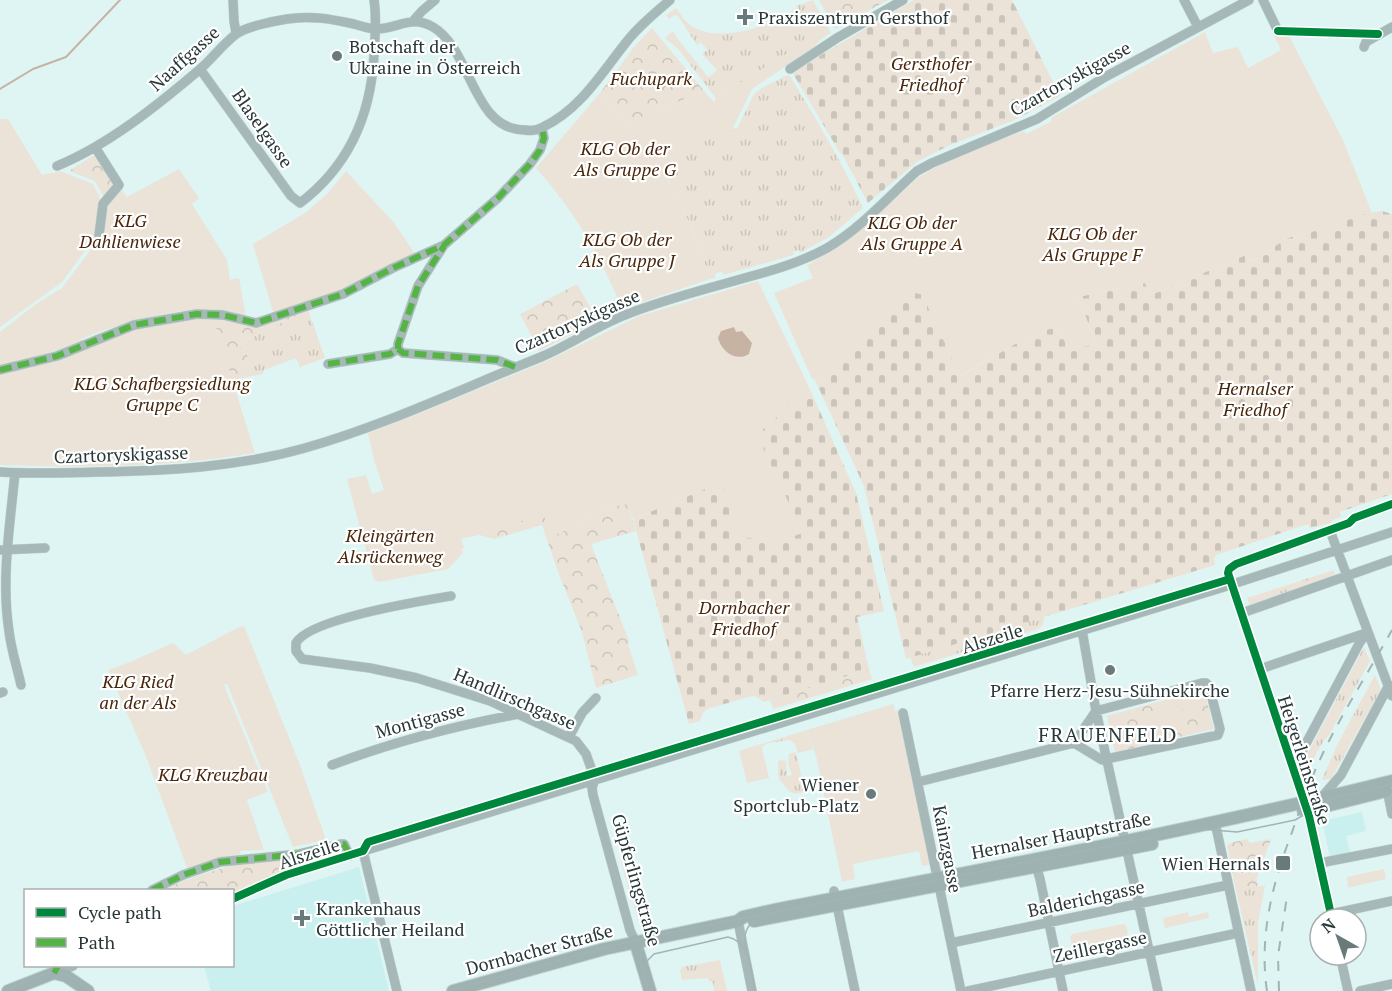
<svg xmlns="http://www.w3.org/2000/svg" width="1392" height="991" font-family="'PT Serif',serif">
	<defs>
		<pattern id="grass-tufts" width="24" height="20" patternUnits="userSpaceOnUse" patternTransform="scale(1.5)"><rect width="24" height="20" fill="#ebe3d8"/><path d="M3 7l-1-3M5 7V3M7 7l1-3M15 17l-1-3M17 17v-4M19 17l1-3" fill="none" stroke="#cac4ba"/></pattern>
		<pattern id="forest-crowns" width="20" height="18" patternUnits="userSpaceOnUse" patternTransform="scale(1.5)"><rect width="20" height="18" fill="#ebe3d8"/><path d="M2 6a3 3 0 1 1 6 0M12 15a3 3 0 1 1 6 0" fill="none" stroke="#cac4ba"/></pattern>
		<pattern id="cemetery-stones" width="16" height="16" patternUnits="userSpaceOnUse" patternTransform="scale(1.5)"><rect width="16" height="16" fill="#ebe3d8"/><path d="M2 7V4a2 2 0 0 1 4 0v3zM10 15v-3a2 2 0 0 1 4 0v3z" fill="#cac4ba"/></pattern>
	</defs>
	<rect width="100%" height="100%" fill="#def5f4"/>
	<!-- built -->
	<path fill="#caefef" d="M1362,812L1366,831L1346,836L1350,852L1330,857L1322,821Z
		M359,867L389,991H211L204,966H232L233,906Z"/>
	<!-- grass -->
	<path fill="url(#grass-tufts)" d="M813,0L831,33L820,40L813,48L808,41L716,98L678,49L665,38L673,31L678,39L708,77L717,70L702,54L707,50L701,42L697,45L678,16L675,15L669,19L666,15L676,8C680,13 683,19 688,23C708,42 753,32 774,20L784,21L791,11L797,8L796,6Z
		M787,75L790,76C816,119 842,162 863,208L829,237L800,253L799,250L793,252L794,255L723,275L722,271L715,274L716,278L710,279C697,237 681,199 656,162L734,128L737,129L754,94L762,88Z
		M308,310L325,358L300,367L296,358L264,370L263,374L242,378L239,369L250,364L243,342Z
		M1334,570L1335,575L1250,605L1247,598Z
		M1219,578L1220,581L1088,621L1087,618Z
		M1044,617L1043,625L1038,629L914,667L910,657Z
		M1364,647L1370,661L1368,665L1329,735C1317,747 1313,763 1305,777L1301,766Z
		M1375,675L1381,690L1331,779L1322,780L1337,745Z
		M807,730L813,749L798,753L795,744L790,740L768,743L762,747L761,744Z
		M796,752L805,792L794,794L788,790L779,779L778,762L779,760L786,761L787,776L792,775L788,764L789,754Z
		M628,860L642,908H645L640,918L637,917L621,862Z
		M1259,883L1258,886H1265L1258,923V986L1235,886Z
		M720,960L727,991H714L713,983L707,978L682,980L680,971L682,967Z"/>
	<!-- forest -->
	<path fill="url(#forest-crowns)" d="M819,0H888L835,29Z
		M652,28L704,91L625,124L600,93L634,47Z
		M97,153L116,183L104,198L95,181L69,171Z
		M577,284L598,321L539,351L520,314Z
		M308,310L243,342L250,364L239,369L242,378L232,380L213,318L255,327Z
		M627,504L636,531L591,544L629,641L628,644L638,675L596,688L582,632L557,569L542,525L494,539L479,535L543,513L553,536L583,522L600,510Z
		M869,669L872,679L777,708L773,709L770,700Z
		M1204,689L1214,729L1115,752L1107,716Z
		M1247,839L1250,843L1271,839L1257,878V886H1235L1227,846L1230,843Z
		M338,846L343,849L294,864L277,874L233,893L232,890H164C218,863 279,857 338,846Z"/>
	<!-- cemetery -->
	<path fill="url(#cemetery-stones)" d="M914,0H1012L1060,96L1014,120L948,146L918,161L868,203L842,154L840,153L792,72Z
		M1382,211L1392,214V494L1340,512L1341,517L1332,520L1331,523L1310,528L1308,524L1216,555L1214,559L1215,565L906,659L864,486L815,380L903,297L909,292L922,294L961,376L1013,345L1049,329H1055L1063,338L1069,350L1096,343L1078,297L1145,283L1151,295L1246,255L1250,262L1262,257L1284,239L1337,225L1358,215Z
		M809,387L856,493L884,611L857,617L869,669L770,700L764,702L757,697L752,696L707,709L703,713L700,721L689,724L633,519L721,482L761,447L756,435Z"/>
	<!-- garden -->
	<path fill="#ebe3d8" d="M1205,32L1213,53L1238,47L1248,68L1281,50L1274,35L1288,34L1343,140L1372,213L1358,215L1337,225L1284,239L1262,257L1249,262L1246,255L1151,295L1145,283L1078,297L1096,344L1069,350L1063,338L1055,329H1049L1013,345L960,376L922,294L909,292L815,380L812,379L774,293L813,278L807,265L840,246L919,177C952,156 988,144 1024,131L1026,134L1052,121L1051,118Z
		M808,40L813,48L752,89L732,130L656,162C681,199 697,238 710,279L622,309C600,255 575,212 536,168L600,93L625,124L704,91L714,102L716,98Z
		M0,119H8L42,175L60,171L93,184L101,200L96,236L62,282L0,327Z
		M179,169L199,198L192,204L227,260L230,280L239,278L246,317C237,315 227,311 218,310C178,306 118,324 81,339V341L44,355L0,366V332L36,304L62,288L103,233L104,205L120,187L127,197Z
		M346,171L395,224L415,254L351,287L274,315L253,244L305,213L327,194Z
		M758,281L809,387L757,435L803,533L775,542L738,536L721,482L633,519L626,504L600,510L583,522L553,536L543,514L479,535L461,539L464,548L462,549L463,553L448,569L380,582L374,580L347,479L366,475L372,494L384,490L374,460L368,433L423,412L549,360L639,316Z
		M193,318H213L255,453C171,467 84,468 0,465V375L53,361L136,328Z
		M244,626L300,765L326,840L293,847L227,684L224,685L268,792L247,800L264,850L240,851L241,856L188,870L145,754L108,670C131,663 151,652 173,643L186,655L239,627Z
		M893,704L895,711L900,709L933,864L922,866L919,851L853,864L855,879L842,882L816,756L807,730Z
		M1181,705L1186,726L1143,736L1138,715Z
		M761,744L769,778L747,783L739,751Z
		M1384,869L1386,879L1348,888L1347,877Z
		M1188,912L1189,917L1208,912L1209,918L1165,928L1163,918Z
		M1123,924L1126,925L1128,935L1126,938L1075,948L1072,946L1070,937L1072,934Z"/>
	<!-- water -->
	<path fill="#c6b3a4" d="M734,327L736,332L742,331L752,343L749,354C736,362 722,352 718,338L721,331Z"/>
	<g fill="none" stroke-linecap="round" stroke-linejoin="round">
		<!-- stream -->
		<path stroke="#c6b3a4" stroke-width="2" d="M0,89L33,69L66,57L120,0"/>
		<!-- minor casing -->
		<g stroke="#bfd1d1" stroke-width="10">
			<path id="minor" d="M233,0L234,21L236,33
				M1184,0L1198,27
				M1263,0L1278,31
				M414,20L422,11L435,0
				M1364,47L1366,42L1392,27
				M200,69L291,196L300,203C349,166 371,115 374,55C375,36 377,19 374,0
				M790,69L837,38L903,0
				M95,147L119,185L103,204L99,235
				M57,166C108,145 158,105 199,70C212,59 222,45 235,35C244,27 274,21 287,19C310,15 331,19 354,24C361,26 369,29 376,29C398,29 411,14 433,27C472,50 472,130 525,130C531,131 538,130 543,127C581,109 602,72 628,40C640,25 655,13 670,0
				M398,349L403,353L497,360L515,367
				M398,349V344L418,286L444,245
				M328,364L390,354L398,349
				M0,370L57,356L134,325L197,314L223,315L256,323L343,294L393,268L444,245L498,198L530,164L540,150L544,138L542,128
				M0,472C33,474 66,473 99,472C168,471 238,467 305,448C386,425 463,388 541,357C570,345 596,326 625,315C665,299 707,289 748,277C775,270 802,262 827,248C860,229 888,197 917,171L932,163L1037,119L1105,77L1249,0
				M15,473C10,525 1,579 9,631C11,649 17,667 21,685
				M1331,529L1332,536L1392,696
				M0,550L45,548
				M451,596C421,601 309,619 296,643V651L302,659L370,668L417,678L490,701L576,741L586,754L595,779
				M1242,613L1392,560
				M1082,630L1096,711L1158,991
				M1260,669L1363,634
				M1202,683H1206L1209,686L1220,729L1218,735L1102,760L1074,743L1096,711Z
				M0,693L3,692
				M903,713L961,991
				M569,737L582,713L596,698
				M332,765C393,742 454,726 519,714
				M1293,768L1360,642L1368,632
				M595,779L592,788L593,795L630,930L635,941
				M918,782L1074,743
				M1386,784L1392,814
				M1320,799L1341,775L1389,685
				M1215,822L1251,991
				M363,851L397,991
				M1035,862L1040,879L1063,991
				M1320,863L1392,849
				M152,890L183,875L220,862L299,854L341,844H344L350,856
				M834,891L855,991
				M232,899L286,875L370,849L1224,587L1392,532
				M1331,914L1392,901
				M1332,919L1309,816L1228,573L1229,569L1236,564L1349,523L1354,518L1392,504
				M738,921L752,991
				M951,943L1228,885
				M1340,955L1348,991
				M54,973L73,966
				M968,991L1238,933
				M1360,991L1392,984"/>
		</g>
		<!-- major casing -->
		<g stroke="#bfd1d1" stroke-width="14">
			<path id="major" d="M1303,810L1322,807L1386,791
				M754,921L1152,844
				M635,941L650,991
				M8,991L54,973L66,976L88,991
				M453,991L604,949L738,921L743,917L774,910C980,870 1188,832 1392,781"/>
		</g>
		<!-- minor -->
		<use href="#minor" stroke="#a6b9b8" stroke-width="9"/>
		<!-- major -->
		<use href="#major" stroke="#9db2b1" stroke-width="12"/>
		<!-- tram -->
		<path stroke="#a2b4b3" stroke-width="1.5" d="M746,950C743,935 745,923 762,918
			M645,977L646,962L654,954L728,937C751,942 751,971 755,991
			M4,991C22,984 48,966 67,975C75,978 83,986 91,991
			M447,991L643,938L1185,831L1201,829L1237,832L1295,820L1331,799L1392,784
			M648,991C644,973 631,948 653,937"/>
		<!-- rail -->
		<path stroke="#a2b4b3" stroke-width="2" stroke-dasharray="10 10" stroke-linecap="butt" d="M1267,991C1259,937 1272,885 1291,835C1299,812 1307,788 1317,766C1338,719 1367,675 1392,630
			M1279,991L1278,956L1287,896"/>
		<!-- quiet -->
		<path stroke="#56b346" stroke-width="6" stroke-dasharray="12 6" stroke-linecap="butt" d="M398,349L403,353L497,360L515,367
			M398,349V344L418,286L444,246
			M328,364L390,354L398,349
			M0,370L57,356L134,325L197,314L223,315L256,323L343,294L393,268L444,245L498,198L530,164L540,150L544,138L542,128
			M152,890L183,875L220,862L299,854L341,844H344L350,856
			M54,973L58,966"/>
		<!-- cycleway casing -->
		<g stroke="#fff" stroke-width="11">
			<path id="cycleway" d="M1278,31L1378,34
				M232,899L286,875L363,851L368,842L1230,579
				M1332,919L1309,816L1228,573L1229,569L1236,564L1349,523L1354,518L1392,504"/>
		</g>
		<!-- cycleway -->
		<use href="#cycleway" stroke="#00873e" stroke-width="8"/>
	</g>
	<!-- markers -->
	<g fill="#687a7a" stroke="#fff" stroke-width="2">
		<path d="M742 8h6v6h6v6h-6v6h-6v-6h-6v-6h6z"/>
		<circle cx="337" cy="56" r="6"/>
		<circle cx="1110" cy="670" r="6"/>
		<circle cx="871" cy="794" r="6"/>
		<rect x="1275" y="855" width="16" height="16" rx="3"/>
		<path d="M299 909h6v6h6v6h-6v6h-6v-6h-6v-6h6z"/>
	</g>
	<g text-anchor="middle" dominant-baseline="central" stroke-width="4.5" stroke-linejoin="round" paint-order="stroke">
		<!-- poi labels -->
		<g font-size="18" fill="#283838" stroke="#fff" text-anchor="start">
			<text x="758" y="17">Praxiszentrum Gersthof</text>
			<text x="349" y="46">Botschaft der<tspan x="349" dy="21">Ukraine in Österreich</tspan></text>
			<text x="1110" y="690" text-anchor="middle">Pfarre Herz-Jesu-Sühnekirche</text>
			<text x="859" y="784" text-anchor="end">Wiener<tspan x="859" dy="21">Sportclub-Platz</tspan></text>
			<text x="1270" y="863" text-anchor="end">Wien Hernals</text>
			<text x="316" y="908">Krankenhaus<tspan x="316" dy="21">Göttlicher Heiland</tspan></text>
		</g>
		<!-- street labels -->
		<g font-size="18" fill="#283838" stroke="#fff">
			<text transform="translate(184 58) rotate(-42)">Naaffgasse</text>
			<text transform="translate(1070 78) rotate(-29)">Czartoryskigasse</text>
			<text transform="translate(263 128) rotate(55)">Blaselgasse</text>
			<text transform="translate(577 321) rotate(-24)">Czartoryskigasse</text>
			<text transform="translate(121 454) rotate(-2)">Czartoryskigasse</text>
			<text transform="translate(992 638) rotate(-17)">Alszeile</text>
			<text transform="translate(515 698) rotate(23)">Handlirschgasse</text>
			<text transform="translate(420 720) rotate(-15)">Montigasse</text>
			<text transform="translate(1305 760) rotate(72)">Heigerleinstraße</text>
			<text transform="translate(1061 835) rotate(-11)">Hernalser Hauptstraße</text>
			<text transform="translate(948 849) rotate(79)">Kainzgasse</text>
			<text transform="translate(309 853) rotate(-18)">Alszeile</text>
			<text transform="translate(637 880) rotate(74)">Güpferlingstraße</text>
			<text transform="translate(1086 898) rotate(-12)">Balderichgasse</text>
			<text transform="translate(1100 946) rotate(-12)">Zeillergasse</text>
			<text transform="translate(539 949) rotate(-15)">Dornbacher Straße</text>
		</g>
		<!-- park labels -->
		<g font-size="18" font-style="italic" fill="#49250a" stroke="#fff">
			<text x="931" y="63">Gersthofer<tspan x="931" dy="21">Friedhof</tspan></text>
			<text x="651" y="78">Fuchupark</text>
			<text x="625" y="148">KLG Ob der<tspan x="625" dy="21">Als Gruppe G</tspan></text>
			<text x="130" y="220">KLG<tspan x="130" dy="21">Dahlienwiese</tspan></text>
			<text x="912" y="222">KLG Ob der<tspan x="912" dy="21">Als Gruppe A</tspan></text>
			<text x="1092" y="233">KLG Ob der<tspan x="1092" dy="21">Als Gruppe F</tspan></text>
			<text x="627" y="239">KLG Ob der<tspan x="627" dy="21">Als Gruppe J</tspan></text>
			<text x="162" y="383">KLG Schafbergsiedlung<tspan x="162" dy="21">Gruppe C</tspan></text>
			<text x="1255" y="388">Hernalser<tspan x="1255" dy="21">Friedhof</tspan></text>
			<text x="390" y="535">Kleingärten<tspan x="390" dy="21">Alsrückenweg</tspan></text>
			<text x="744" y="607">Dornbacher<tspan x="744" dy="21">Friedhof</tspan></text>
			<text x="138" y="681">KLG Ried<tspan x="138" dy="21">an der Als</tspan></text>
			<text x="213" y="774">KLG Kreuzbau</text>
		</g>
		<!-- neighbourhood labels -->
		<g font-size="20" letter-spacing="1.5" fill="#283838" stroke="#fff">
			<text x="1108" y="734">FRAUENFELD</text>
		</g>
	</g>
	<!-- legend -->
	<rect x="24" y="889" width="210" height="78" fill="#ffffff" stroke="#a9afaf" stroke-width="1.5"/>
	<rect x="36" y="908" width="30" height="9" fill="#00873e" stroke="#a9afaf" stroke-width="1.5"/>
	<text x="78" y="919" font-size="18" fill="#283838">Cycle path</text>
	<rect x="36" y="938" width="30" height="9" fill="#56b346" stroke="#a9afaf" stroke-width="1.5"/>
	<text x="78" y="949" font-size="18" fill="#283838">Path</text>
	<!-- north arrow -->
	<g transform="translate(1338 937) rotate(320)"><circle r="28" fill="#ffffff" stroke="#a9afaf" stroke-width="1.5"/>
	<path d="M0-4.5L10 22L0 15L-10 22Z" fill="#687a7a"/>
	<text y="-9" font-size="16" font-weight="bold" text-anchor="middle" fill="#283838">N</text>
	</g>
</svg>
